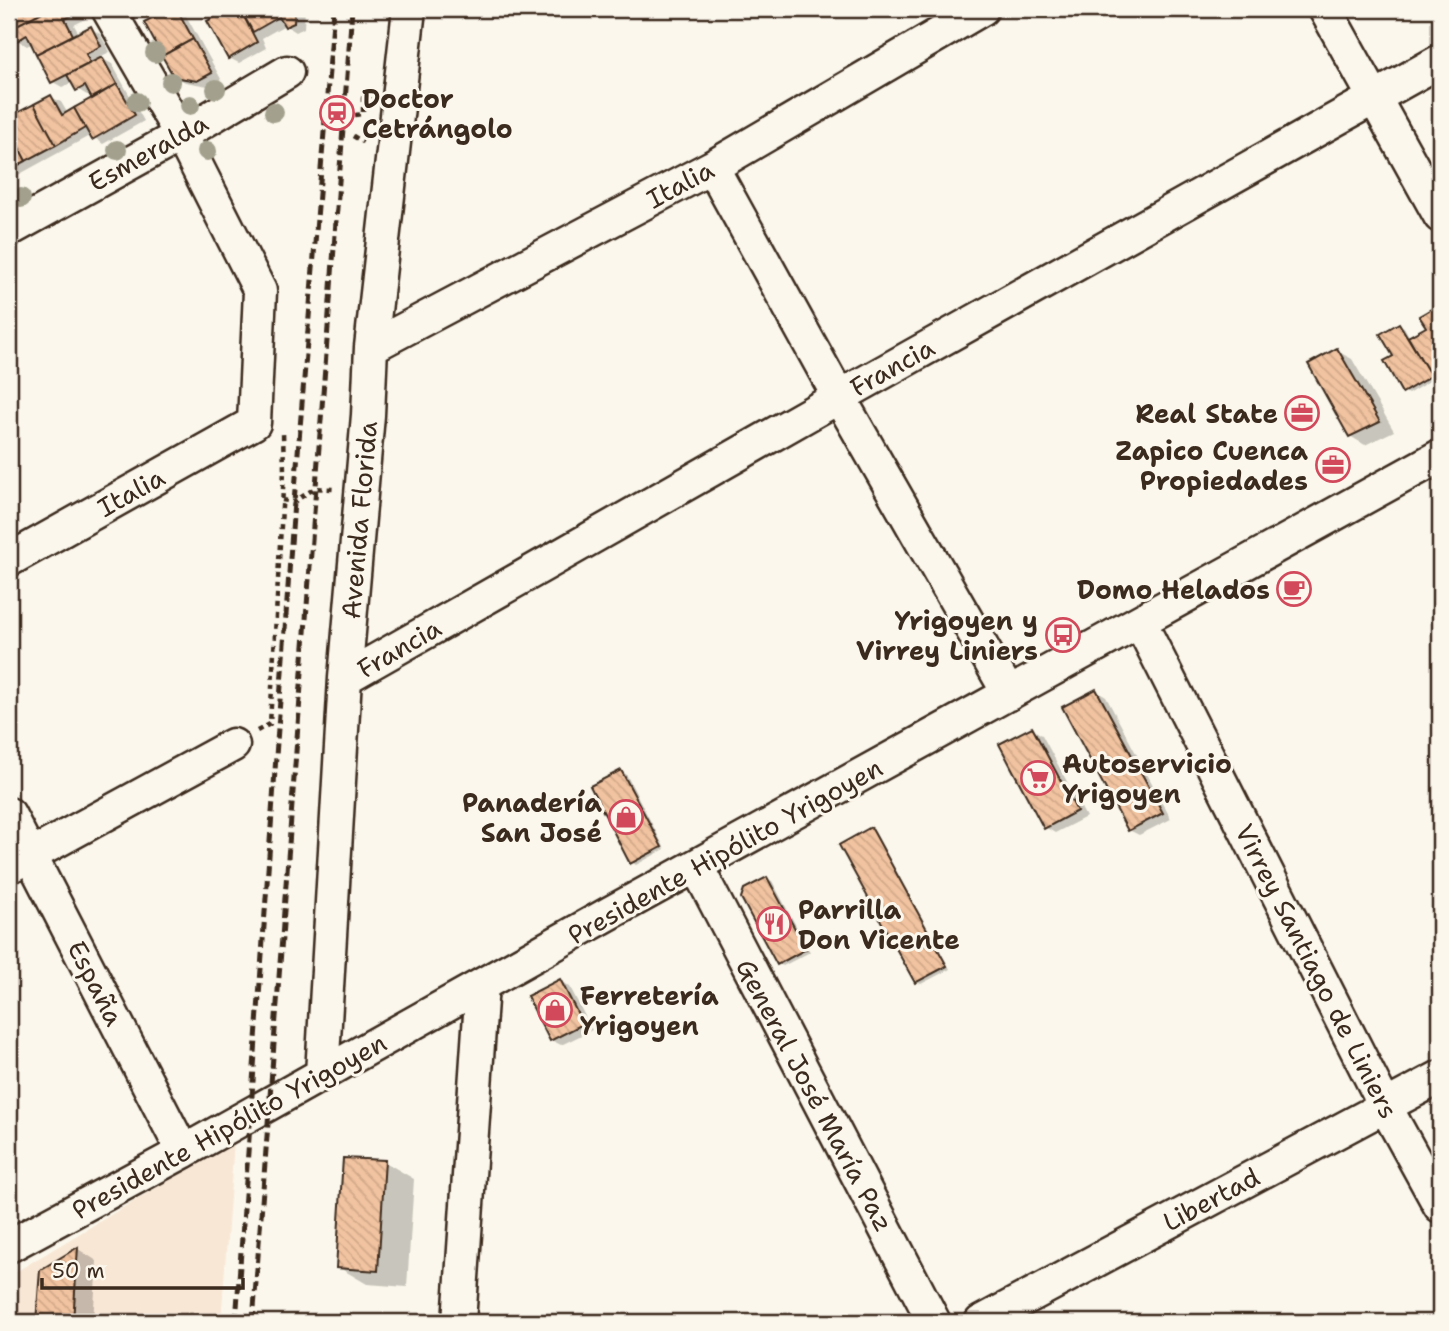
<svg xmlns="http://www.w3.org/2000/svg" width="1449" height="1331" font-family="'Shantell Sans',sans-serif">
	<defs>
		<pattern id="building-back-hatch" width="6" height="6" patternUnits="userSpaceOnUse" patternTransform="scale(1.75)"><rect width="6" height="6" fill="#f1c3a0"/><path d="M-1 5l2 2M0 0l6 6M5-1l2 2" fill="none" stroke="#d0a889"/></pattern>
	</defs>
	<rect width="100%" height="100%" fill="#fbf7ec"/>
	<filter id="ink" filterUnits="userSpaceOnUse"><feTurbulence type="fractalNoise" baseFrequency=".0143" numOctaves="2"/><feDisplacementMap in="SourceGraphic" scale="14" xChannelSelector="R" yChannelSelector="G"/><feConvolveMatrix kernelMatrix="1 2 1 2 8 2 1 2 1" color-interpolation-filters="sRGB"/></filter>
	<g filter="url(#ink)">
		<!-- built -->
		<path fill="#f8e7d5" d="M234,1141L221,1322H9V1276Z"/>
		<!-- shadow -->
		<path fill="#0003" d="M9,9H80L86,19L74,25L79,34L90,28L100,34L110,52L99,57L112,64L144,121L103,144L91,135L9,180V119L51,97L61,102L68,114L94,99L91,93L87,95L77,89L73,82L62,87L53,82L33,43L27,46L17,40L9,25Z
			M160,9H190L184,12L221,79L208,86L185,82L175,76Z
			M233,9H305L304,28L296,32L285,25L262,38L266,48L239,63L229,58L209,21Z
			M1440,306V379L1436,377L1408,394L1403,391L1395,356L1399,325L1404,327L1410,338L1428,327L1422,317Z
			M1337,351L1352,359L1394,431L1365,445L1350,436Z
			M1096,691L1106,697L1171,819L1139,835L1129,830Z
			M1032,729L1042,735L1086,817L1055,833L1045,827Z
			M621,772L626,774L665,849L636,865L632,862Z
			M871,829L875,832L950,969L921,984L916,982Z
			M767,879L772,881L810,952L783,966L779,964Z
			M560,981L570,987L592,1030L561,1045L551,1040Z
			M385,1162L414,1179L407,1287L367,1284L338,1267Z
			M78,1249L97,1261L93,1322H38L42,1271Z"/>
		<!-- building -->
		<path fill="url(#building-back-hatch)" stroke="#3b2a1e" stroke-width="2" d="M9,9H48L9,29Z
			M48,9H75L77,13L65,19L73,35L36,54L27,35L15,42L9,29Z
			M170,9H177L193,39L162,56L144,22Z
			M230,9H240L257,42L228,59L207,21Z
			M240,9H295L294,23L285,27L279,17L253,32Z
			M91,26L101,46L86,54L90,63L51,83L36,54Z
			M193,39L212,73L197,81L174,77L162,56Z
			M102,57L117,84L92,99L85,86L76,91L67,75Z
			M117,84L135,115L92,140L74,108Z
			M51,95L62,115L74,108L85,128L56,145L34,104Z
			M34,104L56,145L26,161L9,128V117Z
			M9,129L26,161L9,170Z
			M1440,304V370L1431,376L1408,337L1426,327L1419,316Z
			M1399,323L1431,376L1402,393L1384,361L1393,356L1380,334Z
			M1337,348L1380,422L1349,437L1308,364Z
			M1096,689L1163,813L1128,831L1062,707Z
			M1032,727L1077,811L1044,829L999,744Z
			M621,770L662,847L630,864L590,786Z
			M871,827L947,966L915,983L839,845Z
			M767,877L806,949L777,965L741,898L744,889Z
			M560,979L583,1024L550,1041L527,996Z
			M343,1158L385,1160L378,1271L336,1268Z
			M78,1247L73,1322H36L40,1270Z"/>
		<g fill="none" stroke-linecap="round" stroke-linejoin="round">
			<!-- minor casing -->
			<g stroke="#3b2a1e" stroke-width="37">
				<path id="minor" d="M1325,9L1440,216
					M712,167L839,397L1009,694
					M9,230L181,135L287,72
					M371,347L712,167L982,9
					M9,560L254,423L260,291L181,135L108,9
					M1140,622L1385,1106L1440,1206
					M345,678L839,397L1440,61
					M9,814L183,1152
					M9,867L233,745
					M697,867L934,1322
					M322,1074L345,678L368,415L371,347L409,9
					M9,1246L183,1152L610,913L1440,456
					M459,1322L482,985
					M981,1322L1440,1077"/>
			</g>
			<!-- path -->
			<path stroke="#3b2a1e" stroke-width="4.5" stroke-dasharray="5 5" stroke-linecap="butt" d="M355,115L363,114V98L373,100
				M353,136L363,142
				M282,500L294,502L315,488L333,489
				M257,731L270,724L284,471L283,432"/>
			<!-- minor -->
			<use href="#minor" stroke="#fbf7ec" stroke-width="32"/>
			<!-- rail -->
			<path stroke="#3b2a1e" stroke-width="5" stroke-dasharray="10 5" stroke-linecap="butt" d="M236,1322L294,502L334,9
				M253,1322L352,9"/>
		</g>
		<!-- trees -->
		<g fill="#a3a18e">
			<circle cx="155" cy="53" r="10"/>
			<circle cx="171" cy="82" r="10"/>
			<circle cx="216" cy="89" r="10"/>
			<circle cx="137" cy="102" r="10"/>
			<circle cx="190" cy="105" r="10"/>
			<circle cx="274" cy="112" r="10"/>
			<circle cx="117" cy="150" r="10"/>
			<circle cx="207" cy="151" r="10"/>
			<circle cx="21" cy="198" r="10"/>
		</g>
	</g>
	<!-- icons -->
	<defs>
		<g id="station-ring" transform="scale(1.75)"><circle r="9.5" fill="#fbf7ec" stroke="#d1495b" stroke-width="1.5"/><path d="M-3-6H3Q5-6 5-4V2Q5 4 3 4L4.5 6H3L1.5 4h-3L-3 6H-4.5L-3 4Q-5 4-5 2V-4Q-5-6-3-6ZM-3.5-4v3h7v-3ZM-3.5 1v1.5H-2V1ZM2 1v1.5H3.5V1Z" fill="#d1495b"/></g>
		<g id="office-ring" transform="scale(1.75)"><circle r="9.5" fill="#fbf7ec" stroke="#d1495b" stroke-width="1.5"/><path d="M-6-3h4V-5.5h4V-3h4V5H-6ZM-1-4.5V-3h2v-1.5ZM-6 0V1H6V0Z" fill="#d1495b"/></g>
		<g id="cafe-ring" transform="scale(1.75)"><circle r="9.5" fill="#fbf7ec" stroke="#d1495b" stroke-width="1.5"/><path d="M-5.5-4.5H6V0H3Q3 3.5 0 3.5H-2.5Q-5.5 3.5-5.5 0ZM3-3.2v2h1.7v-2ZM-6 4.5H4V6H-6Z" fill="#d1495b"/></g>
		<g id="bus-ring" transform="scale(1.75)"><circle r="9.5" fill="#fbf7ec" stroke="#d1495b" stroke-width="1.5"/><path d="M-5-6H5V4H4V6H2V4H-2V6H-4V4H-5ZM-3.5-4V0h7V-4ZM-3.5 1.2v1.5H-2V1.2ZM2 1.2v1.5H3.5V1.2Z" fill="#d1495b"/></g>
		<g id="supermarket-ring" transform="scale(1.75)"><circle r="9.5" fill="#fbf7ec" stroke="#d1495b" stroke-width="1.5"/><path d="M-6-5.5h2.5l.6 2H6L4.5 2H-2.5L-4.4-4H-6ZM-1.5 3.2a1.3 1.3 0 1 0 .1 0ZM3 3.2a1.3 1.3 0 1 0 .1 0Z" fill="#d1495b"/></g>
		<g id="shop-ring" transform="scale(1.75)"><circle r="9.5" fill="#fbf7ec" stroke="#d1495b" stroke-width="1.5"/><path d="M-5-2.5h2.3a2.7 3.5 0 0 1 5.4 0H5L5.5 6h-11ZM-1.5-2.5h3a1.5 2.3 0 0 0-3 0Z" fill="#d1495b"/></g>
		<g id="restaurant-ring" transform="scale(1.75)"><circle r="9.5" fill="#fbf7ec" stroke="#d1495b" stroke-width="1.5"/><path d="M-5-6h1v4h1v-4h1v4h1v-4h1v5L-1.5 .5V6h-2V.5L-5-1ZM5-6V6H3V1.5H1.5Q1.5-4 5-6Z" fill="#d1495b"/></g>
	</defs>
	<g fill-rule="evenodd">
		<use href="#station-ring" x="337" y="113"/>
		<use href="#office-ring" x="1302" y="413"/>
		<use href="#office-ring" x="1333" y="465"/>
		<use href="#cafe-ring" x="1294" y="589"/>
		<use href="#bus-ring" x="1063" y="635"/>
		<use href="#supermarket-ring" x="1038" y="778"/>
		<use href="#shop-ring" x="626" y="817"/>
		<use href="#restaurant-ring" x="774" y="924"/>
		<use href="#shop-ring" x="555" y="1010"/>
	</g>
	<g text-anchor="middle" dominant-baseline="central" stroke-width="6" stroke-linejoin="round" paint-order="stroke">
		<!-- poi labels -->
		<g font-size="26" font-weight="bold" fill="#3b2a1e" stroke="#fbf7ec" text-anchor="end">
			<text x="362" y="98" text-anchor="start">Doctor<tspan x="362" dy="30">Cetrángolo</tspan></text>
			<text x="1278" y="413">Real State</text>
			<text x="1308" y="450">Zapico Cuenca<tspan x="1308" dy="30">Propiedades</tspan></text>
			<text x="1270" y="589">Domo Helados</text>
			<text x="1038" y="620">Yrigoyen y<tspan x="1038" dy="30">Virrey Liniers</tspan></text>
			<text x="1062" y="763" text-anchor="start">Autoservicio<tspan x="1062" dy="30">Yrigoyen</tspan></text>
			<text x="602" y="802">Panadería<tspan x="602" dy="30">San José</tspan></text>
			<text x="798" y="909" text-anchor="start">Parrilla<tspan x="798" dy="30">Don Vicente</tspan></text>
			<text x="580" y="995" text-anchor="start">Ferretería<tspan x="580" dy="30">Yrigoyen</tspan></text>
		</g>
		<!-- street labels -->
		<g font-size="26" fill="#3b2a1e" stroke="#fbf7ec">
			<text transform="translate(148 152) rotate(-29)">Esmeralda</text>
			<text transform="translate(680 184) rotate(-28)">Italia</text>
			<text transform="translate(892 367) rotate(-29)">Francia</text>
			<text transform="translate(131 492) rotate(-29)">Italia</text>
			<text transform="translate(359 520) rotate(-85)">Avenida Florida</text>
			<text transform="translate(399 648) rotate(-30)">Francia</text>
			<text transform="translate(725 851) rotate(-29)">Presidente Hipólito Yrigoyen</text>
			<text transform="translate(1317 971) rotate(63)">Virrey Santiago de Liniers</text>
			<text transform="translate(96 983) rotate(63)">España</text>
			<text transform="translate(815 1095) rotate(62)">General José María Paz</text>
			<text transform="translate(229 1126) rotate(-29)">Presidente Hipólito Yrigoyen</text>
			<text transform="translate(1211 1199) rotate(-28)">Libertad</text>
		</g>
	</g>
	<!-- margin -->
	<rect width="1449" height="1331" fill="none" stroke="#fbf7ec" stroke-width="35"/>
	<rect x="18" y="18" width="1414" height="1296" fill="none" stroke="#3b2a1e" stroke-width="2.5" filter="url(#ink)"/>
	<!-- scale -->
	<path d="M42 1278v10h201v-10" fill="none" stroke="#3b2a1e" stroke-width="3.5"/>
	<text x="52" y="1278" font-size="21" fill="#3b2a1e" stroke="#fbf7ec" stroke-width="5" paint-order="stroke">50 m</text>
</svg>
